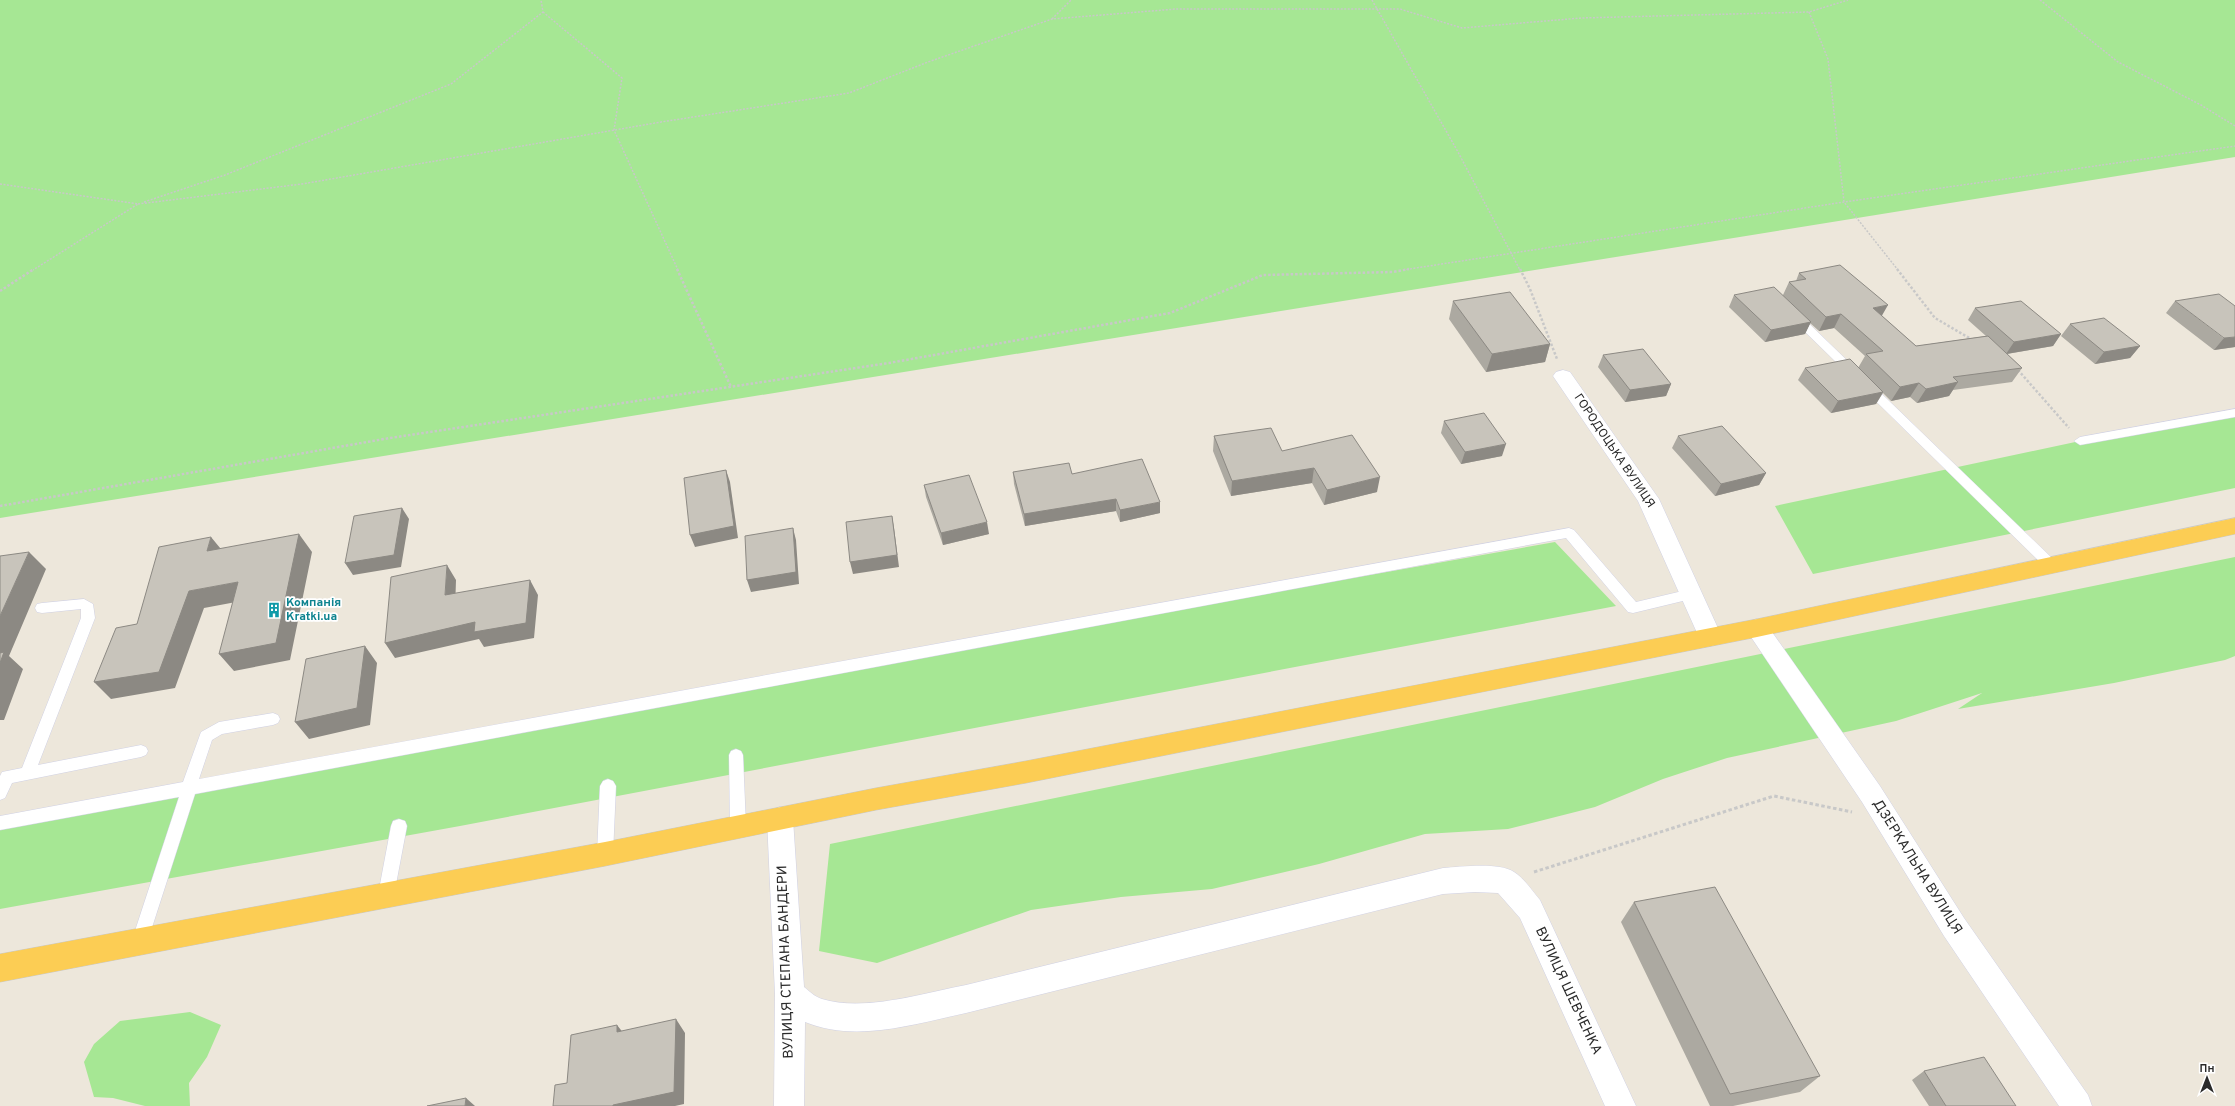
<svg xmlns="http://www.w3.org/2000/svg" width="2235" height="1106" font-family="Overpass,sans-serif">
	<rect width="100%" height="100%" fill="#ede7db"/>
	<!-- green -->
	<path fill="#a6e794" d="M0,0H2235V157L0,518Z
		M2235,413V488L1813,574L1775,506L2080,441Z
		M1555,542L1616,606L460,826L0,909V823L576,716Z
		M2235,557V656L2225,660L2114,683L1958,709L1982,693L1896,721L1727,758L1663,779L1595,807L1508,829L1425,834L1319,864L1212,889L1121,897L1031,910L877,963L819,951L830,844Z
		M190,1012L221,1025L207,1057L189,1083L190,1106H145L113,1098L94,1097L84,1062L94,1044L120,1021Z"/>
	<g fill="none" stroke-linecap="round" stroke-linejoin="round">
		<!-- service casing -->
		<g stroke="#d0d1e4" stroke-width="1">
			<path id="service" d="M1795,313L1799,314L2057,563L2059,566L2057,569H2047L1791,318L1790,316Z
				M2235,409V417L2080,445L2074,441L2080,437Z
				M1569,528L1574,530L1636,602L1691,589L1696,590L1698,594L1696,598L1691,599L1633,613L1628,612L1566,538L195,794L147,943L145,949L139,951L133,949L131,943L179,797L0,830V816L183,782L201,732L219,722L273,713L278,715L280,719L278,723L273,725L222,734L212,740L199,779Z
				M84,599L93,604L95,618L38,765L141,745L146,747L148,751L146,755L141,757L12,783L5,798L0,800V776L2,772L22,768L81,618V609L42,613L37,612L35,608L37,604L42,603Z
				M736,749L741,751L743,755L746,826L744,831L738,833L732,831L730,826L729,755L731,751Z
				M608,779L613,781L616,786L613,854L611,859L605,861L599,859L597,854L600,786L603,781Z
				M399,819L405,821L407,826L394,895L392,900L386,903L380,900L378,895L391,826L393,821Z"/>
		</g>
		<!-- minor casing -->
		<g stroke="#d0d1e4" stroke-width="1">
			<path id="minor" d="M1563,370L1570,372L1659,499L1722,637L1718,644L1710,646L1702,644L1638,501L1553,376L1556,372Z
				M1757,619L1765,622L1880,786L1964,918L2088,1095L2092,1106H2059L1944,936L1862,802L1749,634L1745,628L1749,622Z
				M780,807L789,811L793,819L804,987C809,991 815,997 822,999C865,1012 923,993 966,985L1443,868C1461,867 1499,862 1514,872C1524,878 1532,891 1540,900L1636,1106H1605L1520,918L1498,893L1475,892L1443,894L966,1013C914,1024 856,1043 805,1022L804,1106H774L775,994L767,819L771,811Z"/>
		</g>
		<!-- trunk casing -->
		<g stroke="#c8c8c8" stroke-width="1">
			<path id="trunk" d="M2235,518V534L1757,637L1026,783L876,810L605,866L0,982V954L605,842L876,788L1026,761L1757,619Z"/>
		</g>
		<!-- path-far2 -->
		<path stroke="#c8c8c8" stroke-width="1.5" stroke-dasharray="2 1.5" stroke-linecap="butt" d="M1372,0L1458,152L1520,270
			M2040,0L2118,62L2201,105L2235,126
			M543,12L622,78L614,130L678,270
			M1809,12L1828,59L1844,202L1898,270
			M1052,19L1071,0
			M0,184L138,204L33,270
			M144,202L225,175L451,84L543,12L541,0
			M138,204L302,184L661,122L849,93L928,62L1052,19L1176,9H1400L1462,28L1581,18L1809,12L1848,0
			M1403,270L1844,202L2235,146"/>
		<!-- path-far1 -->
		<path stroke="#c8c8c8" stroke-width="2.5" stroke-dasharray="2.5 2" stroke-linecap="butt" d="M677,269L731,387
			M1520,269L1530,289L1557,359
			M1897,269L1935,318L1971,339
			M0,291L34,269
			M2018,370L2069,428
			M0,506L390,438L889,363L1170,313L1263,275L1393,272L1409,269"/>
		<!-- path -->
		<path stroke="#c8c8c8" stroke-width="3" stroke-dasharray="3.5 2.5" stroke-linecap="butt" d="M1534,872L1774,796L1852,812"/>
		<!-- service -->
		<use href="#service" fill="#fff" fill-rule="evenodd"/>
		<!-- minor -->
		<use href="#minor" fill="#fff" fill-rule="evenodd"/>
		<!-- trunk -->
		<use href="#trunk" fill="#fccd54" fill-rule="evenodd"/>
	</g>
	<!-- wall -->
	<path fill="#aca9a1" d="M1799,273L1882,316L1916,346L1986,336L1968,320L1975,308L2061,334L2053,346L2007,354L2022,368L2012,382L1953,390L1949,396L1917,403L1910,397L1891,401L1883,393L1876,404L1831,413L1798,380L1805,368H1858L1865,356L1834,328L1819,331L1810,323L1805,334L1765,342L1729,307L1734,295H1783L1789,282L1796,281Z
		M1453,301L1550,344L1545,362L1486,372L1449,319Z
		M2175,301L2235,347L2214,350L2166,313Z
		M2070,324L2140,346L2130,358L2095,364L2061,336Z
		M1603,355L1671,384L1666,396L1625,402L1598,367Z
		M1444,421L1502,456L1461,464L1441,433Z
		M1214,436L1282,451L1377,492L1324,505L1312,483L1231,496L1213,451Z
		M1678,436L1766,473L1759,485L1715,496L1672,448Z
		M1013,472L1072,474L1160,513L1120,522L1116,511L1025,526L1014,484Z
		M924,485L989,534L943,545L926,497Z
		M1634,902L1820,1076L1800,1092L1733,1106H1710L1621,922Z
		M1924,1071L2016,1106H1929L1912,1080Z"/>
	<!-- shaded-wall -->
	<path fill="#8c8983" d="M1888,305L1880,319L1873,308Z
		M1841,314L1834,328L1819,331L1826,317Z
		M1811,322L1805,334L1765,342L1771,330Z
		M2061,334L2053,346L2006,354L2014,342Z
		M2235,337V347L2214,350L2224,338Z
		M1550,344L1545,362L1486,372L1492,354Z
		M2140,346L2130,358L2095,364L2104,352Z
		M1958,382L1949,396L1917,403L1926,389Z
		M1919,383L1910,397L1891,401L1900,387Z
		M1671,384L1666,396L1625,402L1630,390Z
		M1883,392L1876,404L1831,413L1838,401Z
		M1506,444L1502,456L1461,464L1465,452Z
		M1314,468L1312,483L1231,496L1232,481Z
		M726,470L730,482L738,538L695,547L690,535Z
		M1766,473L1759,485L1715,496L1721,484Z
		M1380,477L1377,492L1324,505L1327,490Z
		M1116,499V511L1025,526L1024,514Z
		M1160,502V513L1120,522V510Z
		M402,508L409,519L401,567L353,575L345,563Z
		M892,516L894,528L899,567L853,574L850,562Z
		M987,522L989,534L943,545L941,533Z
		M793,528L796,540L799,584L751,592L747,580Z
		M299,534L312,552L290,660L234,671L219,654Z
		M211,537L225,554L207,551Z
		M29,552L46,569L9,656L23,669L4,720H0V616Z
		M447,565L456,580L455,610L445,595Z
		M530,580L538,595L534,638L484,647L479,639L395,658L385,643Z
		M238,582L252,599L204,608L175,688L111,699L94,682L189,591Z
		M365,646L377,663L370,725L309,739L295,722Z
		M676,1019L685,1033L684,1104L675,1106H613V1105Z
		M617,1025L628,1039L617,1032Z
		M466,1098L475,1106H465Z"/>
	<!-- building -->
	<path fill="#c8c4bb" stroke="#8c8983" d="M1840,265L1888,305L1873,308L1916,346L1988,336L2022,368L1953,377L1958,382L1926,389L1919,383L1900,387L1866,354L1883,351L1841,314L1826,317L1789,282L1806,279L1799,273Z
		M1774,287L1811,322L1771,330L1734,295Z
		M1510,292L1550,344L1492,354L1453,301Z
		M2219,294L2235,306V337L2224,338L2175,301Z
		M2021,301L2061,334L2014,342L1975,308Z
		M2104,318L2140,346L2104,352L2070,324Z
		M1643,349L1671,384L1630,390L1603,355Z
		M1850,359L1883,392L1838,401L1805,368Z
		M1484,413L1506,444L1465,452L1444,421Z
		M1722,426L1766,473L1721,484L1678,436Z
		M1271,428L1282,451L1352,435L1380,477L1327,490L1314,468L1232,481L1214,436Z
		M1142,459L1160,502L1120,510L1116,499L1024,514L1013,472L1069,463L1072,474Z
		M726,470L734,526L690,535L684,478Z
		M969,475L987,522L941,533L924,485Z
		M402,508L394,555L345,563L354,516Z
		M892,516L897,555L850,562L846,522Z
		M793,528L796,572L747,580L745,536Z
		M299,534L276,643L219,654L238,582L189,591L159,672L94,682L116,628L137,624L159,547L211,537L207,551Z
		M29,552L0,616V556Z
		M447,565L445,595L530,580L526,623L474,632L475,622L385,643L391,577Z
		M365,646L357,708L295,722L306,659Z
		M4,652L0,663V653Z
		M1715,887L1820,1076L1730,1094L1634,902Z
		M676,1019L674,1092L613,1105V1106H553L555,1085L567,1083L571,1035L617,1025V1032Z
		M1984,1057L2016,1106H1946L1924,1071Z
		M466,1098L465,1106H427Z"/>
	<!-- icons -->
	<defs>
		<g id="building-bare" transform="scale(1.2)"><path d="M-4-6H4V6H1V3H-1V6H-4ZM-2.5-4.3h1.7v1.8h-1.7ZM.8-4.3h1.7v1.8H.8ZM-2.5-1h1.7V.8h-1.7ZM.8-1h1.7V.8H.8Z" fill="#0f9aa8" stroke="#fff" stroke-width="2.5" paint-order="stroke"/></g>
	</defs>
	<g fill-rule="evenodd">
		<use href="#building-bare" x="274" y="610"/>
	</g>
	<g text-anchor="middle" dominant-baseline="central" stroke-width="3.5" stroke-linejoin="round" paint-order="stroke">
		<!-- street labels -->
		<g font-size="12" fill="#2a2a2a" stroke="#fff">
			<text transform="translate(1614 451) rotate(56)">ГОРОДОЦЬКА ВУЛИЦЯ</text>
		</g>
		<!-- culture labels -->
		<g font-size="12" font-weight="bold" fill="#0d838f" stroke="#fff" text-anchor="start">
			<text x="286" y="603">Компанія<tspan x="286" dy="14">Kratki.ua</tspan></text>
		</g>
		<!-- near-street labels -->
		<g font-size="14" fill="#2a2a2a" stroke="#fff">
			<text transform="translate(1917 867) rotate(58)">ДЗЕРКАЛЬНА ВУЛИЦЯ</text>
			<text transform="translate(786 962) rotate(-92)">ВУЛИЦЯ СТЕПАНА БАНДЕРИ</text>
			<text transform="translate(1568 991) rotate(65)">ВУЛИЦЯ ШЕВЧЕНКА</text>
		</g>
	</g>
	<!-- north arrow -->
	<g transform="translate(2207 1078)" stroke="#ffffff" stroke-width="3" paint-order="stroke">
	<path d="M0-3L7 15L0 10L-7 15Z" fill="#2a2a2a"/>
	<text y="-6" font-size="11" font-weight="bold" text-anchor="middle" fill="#2a2a2a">Пн</text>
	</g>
</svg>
